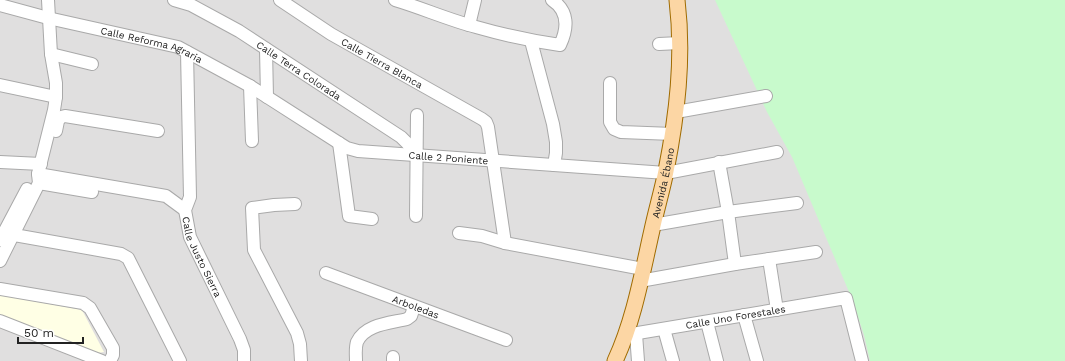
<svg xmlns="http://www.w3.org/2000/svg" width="1065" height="361" font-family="'Work Sans',sans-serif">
	<rect width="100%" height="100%" fill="#f2efe9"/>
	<!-- residential -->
	<path fill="#e0dfdf" d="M0,0H1065V361H0Z"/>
	<!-- education -->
	<path fill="#ffffe5" d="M0,295L82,310L104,352L97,353L0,316Z"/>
	<!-- park -->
	<path fill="#c8facc" d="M715,0H1065V361H870L864,335L852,299L792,157L767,112Z"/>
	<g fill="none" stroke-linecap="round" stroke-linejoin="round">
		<!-- minor casing -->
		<g stroke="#a9a9a9" stroke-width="14">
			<g id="minor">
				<path id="s1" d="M174,0L191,5L239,31L401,137L407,143L416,155"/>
				<path id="s2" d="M280,0L331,34L482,119L486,122L488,127L505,243"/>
				<path d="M395,0C422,8 449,20 476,27C504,35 532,41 560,45C568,28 569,11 552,0"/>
				<path id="s3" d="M0,5L48,18L178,47L250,86L339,143L347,148L358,151L666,173L777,152"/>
				<path d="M469,25L475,0"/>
				<path d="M531,41L553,124L556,142V153L554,165"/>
				<path d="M659,44L680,43"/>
				<path d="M266,49L267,97"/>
				<path id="s4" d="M187,52L190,197L185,210L190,237L240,339L244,350V361"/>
				<path d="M51,54L92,64"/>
				<path d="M610,83V122L614,129L621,132L673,134"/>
				<path d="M0,85L56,97"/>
				<path d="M250,86L252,141"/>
				<path d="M676,112L766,96"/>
				<path d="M56,131L58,121L61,117L65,116L158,131"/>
				<path d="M339,143L349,216L372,219"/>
				<path d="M0,162L41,164"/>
				<path d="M719,162L728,212L735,264"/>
				<path d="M38,174L166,196L185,210"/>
				<path d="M39,183L92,192"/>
				<path d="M295,204L274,205L252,208L254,250L297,333L300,344L301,361"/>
				<path d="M416,216L417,115"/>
				<path d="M653,225L728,212L797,203"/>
				<path d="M3,233L121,254L128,258L180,361"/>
				<path d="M459,233L482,236L505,243L643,269"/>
				<path d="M0,240L27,189"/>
				<path d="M769,259L777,310"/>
				<path d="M0,261L39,183L38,174L54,110L56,97V83L51,54L48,0"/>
				<path id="s5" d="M326,273L506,340"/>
				<path d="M640,281L735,264L816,252"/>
				<path d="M0,289L83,303L90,308L113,348V355L110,361"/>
				<path d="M744,315L757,361"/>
				<path d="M0,321L102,361"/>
				<path d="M707,322L717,361"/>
				<path d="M664,329L673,361"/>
				<path d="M636,334L638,361"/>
				<path id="s6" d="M626,335L846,298L862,361"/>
				<path d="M356,361C356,355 355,348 357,342C365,324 391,323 407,319L411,316L414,307"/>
				<path d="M393,361V357"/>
			</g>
		</g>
		<!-- major casing -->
		<g stroke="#a06b00" stroke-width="17">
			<g id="major">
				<path id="s7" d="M615,361C634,320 642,274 652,230C656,211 662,191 666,171C677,115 684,58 677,0"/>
			</g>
		</g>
		<!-- minor -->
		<use href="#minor" stroke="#fff" stroke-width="12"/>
		<!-- major -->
		<use href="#major" stroke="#fcd6a4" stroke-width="15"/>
	</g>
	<g text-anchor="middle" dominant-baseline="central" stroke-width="3.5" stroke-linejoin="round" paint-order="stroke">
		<!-- street labels -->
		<g font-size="10" fill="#222" stroke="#fff">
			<text stroke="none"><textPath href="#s3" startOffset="157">Calle Reforma Agraria</textPath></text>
			<text stroke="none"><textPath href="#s2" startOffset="120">Calle Tierra Blanca</textPath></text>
			<text stroke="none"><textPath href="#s1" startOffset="144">Calle Terra Colorada</textPath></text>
			<text stroke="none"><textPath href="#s3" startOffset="482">Calle 2 Poniente</textPath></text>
			<text stroke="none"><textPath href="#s7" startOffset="185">Avenida Ébano</textPath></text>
			<text stroke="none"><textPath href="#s4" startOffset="209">Calle Justo Sierra</textPath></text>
			<text stroke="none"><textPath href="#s5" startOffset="96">Arboledas</textPath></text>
			<text stroke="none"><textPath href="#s6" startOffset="111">Calle Uno Forestales</textPath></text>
		</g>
	</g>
	<!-- scale -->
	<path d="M18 337v6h65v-6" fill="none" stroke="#222222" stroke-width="2"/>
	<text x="24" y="337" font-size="12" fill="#222222" stroke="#ffffff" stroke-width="3" paint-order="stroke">50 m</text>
</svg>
